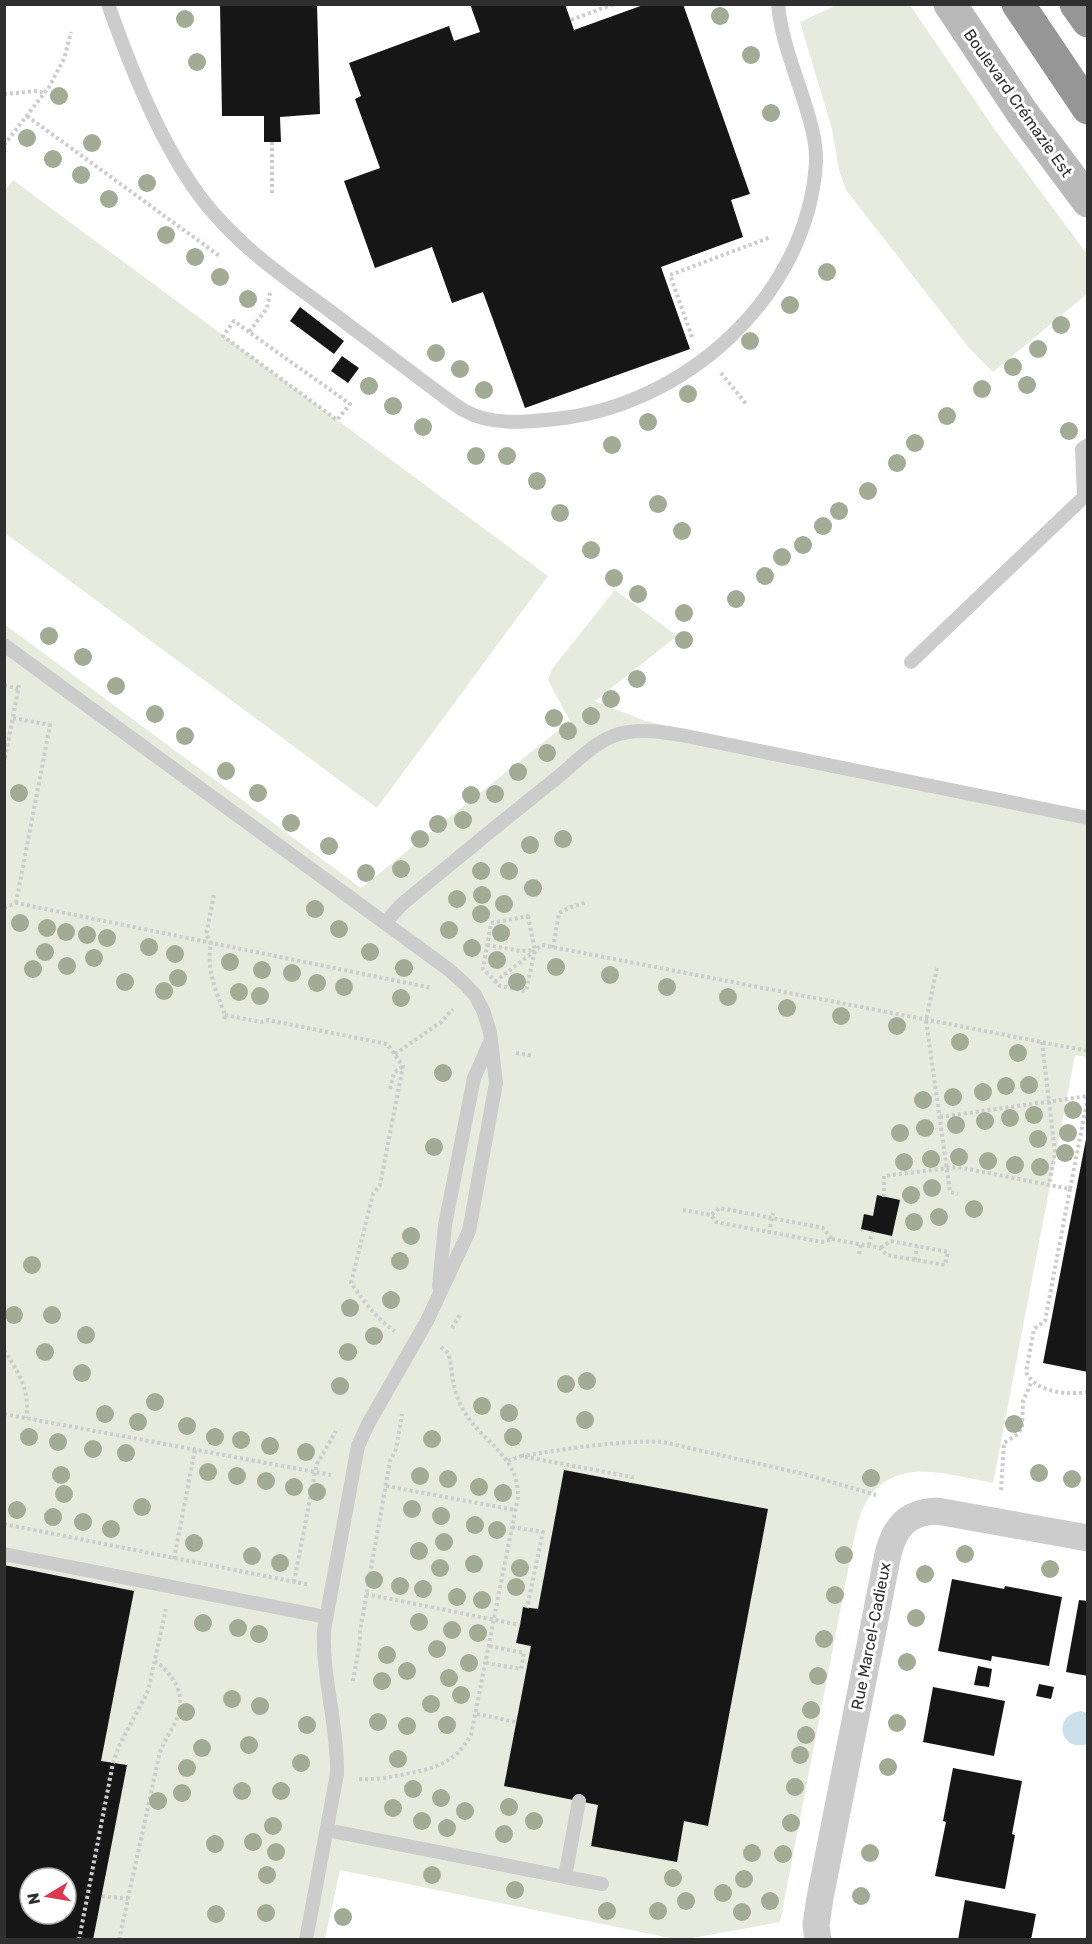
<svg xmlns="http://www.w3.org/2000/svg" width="1092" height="1944" font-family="Rubik,sans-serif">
	<rect width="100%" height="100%" fill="#fff"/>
	<!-- green -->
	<path fill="#e6ebdd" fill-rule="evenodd" d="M839,4L910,5L995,130L1087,254V294L993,372L970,349L846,190L839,170L832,129L800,22Z
		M13,180L548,576L377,808L5,533L4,192Z
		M615,590L677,636L595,701L645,721L1087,817V1057L1075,1055L993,1483C949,1475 893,1454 865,1504C859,1515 857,1527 854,1539L780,1922L687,1939H675L340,1870L325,1939H5L4,624L361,888L570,721L548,680L552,669ZM30,1878H66V1914H30Z"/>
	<!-- water -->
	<path fill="#cae0ea" d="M1082,1711L1087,1714V1744C1060,1753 1051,1714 1082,1711Z"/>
	<!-- building -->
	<path fill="#161616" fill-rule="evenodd" d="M220,4H317L320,114L280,117L281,142H264V116H222Z
		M470,4H565L574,30L646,4H683L750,194L731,200L743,237L661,267L690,349L525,408L483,292L452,303L432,247L375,268L344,181L380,168L355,99L361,96L349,63L449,26L454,41L480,32Z
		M300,307L344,341L334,354L290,321Z
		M342,356L359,368L348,383L331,371Z
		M1086,1139H1088V1372L1043,1363Z
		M877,1195L900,1200L892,1236L861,1229L864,1214L873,1216Z
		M564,1470L768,1509L708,1826L684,1821L677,1862L591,1846L598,1805L504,1786L531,1646L516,1643L520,1625L523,1607L538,1609Z
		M4,1565L134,1591L101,1761L127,1765L93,1940H4ZM30,1878H66V1914H30Z
		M952,1579L1004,1589L1005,1586L1062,1597L1049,1666L992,1656L991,1661L938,1651Z
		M1079,1600L1088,1601V1676L1066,1672Z
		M978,1666L992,1669L989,1687L974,1685Z
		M1039,1684L1054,1687L1051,1699L1036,1696Z
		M933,1687L1005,1701L994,1756L923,1742Z
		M953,1768L1022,1781L1012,1834L1015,1835L1005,1889L935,1876L946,1822L943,1821Z
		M965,1900L1036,1914L1031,1940H958Z"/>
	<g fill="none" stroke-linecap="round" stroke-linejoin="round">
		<!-- path -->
		<path stroke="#ccc" stroke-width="4" stroke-dasharray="3 3" stroke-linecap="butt" d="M571,20L614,4
			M4,94L37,91L45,93
			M27,116L221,257
			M272,142V195
			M4,145L49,87L64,59L71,32
			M249,332L234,321L223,336L337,420L350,404L249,332L267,308L270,293
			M692,337L670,275L771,237
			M721,373L747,405
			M4,685L18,689
			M13,718L50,725L16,903
			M4,764L19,685
			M214,895L206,935L211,943C206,971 216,990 225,1015L224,1022
			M4,908L16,903L432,988
			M528,916L535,950L526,991L500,986L483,969L491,923Z
			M487,945L521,951L534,950
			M553,948L559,913L571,907L587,902
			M937,968L926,1020L950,1192L958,1194
			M495,982L542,945L1088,1051
			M225,1015L261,1022L268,1020L387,1044L403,1066L380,1185L373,1194L351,1283C364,1301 376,1319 395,1331
			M1042,1042L1055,1153L1049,1185
			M516,1053L533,1056
			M395,1054L441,1022L453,1009
			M390,1089L394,1073L403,1066
			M940,1117L1088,1096
			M1070,1189L1045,1321L1034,1329L1026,1372C1036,1393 1068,1395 1088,1392
			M884,1197V1176L957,1167L1070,1189L1088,1097
			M683,1210L711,1215L716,1222L822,1242L832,1239L823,1228L720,1208L711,1215
			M769,1233L773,1213
			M832,1239L880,1248L887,1255L945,1265L948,1252L891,1241L880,1248
			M869,1245L872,1232
			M859,1254L861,1244
			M915,1260L917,1246
			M452,1328L461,1313
			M4,1350C18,1372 31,1391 26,1418
			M4,1414L331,1475
			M521,1456C568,1449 616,1440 663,1442L804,1474L876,1495
			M508,1461L521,1456L632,1477L631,1483
			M386,1486L515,1510
			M1001,1490L1004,1443L1018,1434L1022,1427L1023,1401L1032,1381
			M4,1524L310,1585
			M512,1527L543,1532L527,1608
			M174,1559L195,1449
			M294,1582L315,1472L317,1464L336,1431
			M366,1594L520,1625
			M486,1663L521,1669L524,1653L489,1646
			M353,1681L360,1641V1631L390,1461L396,1449L402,1414
			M477,1714L516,1722
			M359,1779C375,1780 390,1777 406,1774C436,1768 455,1763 471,1735L518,1497C518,1453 481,1443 463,1409C454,1394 452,1376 450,1359L448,1353L441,1347
			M102,1896L128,1899
			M79,1940L113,1763L119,1746L148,1691L166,1609
			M119,1940L159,1756C163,1741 172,1731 177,1718C187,1695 173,1674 155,1661"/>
		<!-- service -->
		<path stroke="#ccc" stroke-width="14" d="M108,4C132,72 169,166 218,218C249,253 289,281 326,308C365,337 404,367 443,396C450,401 458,407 465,411C492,426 526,422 555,419C685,406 807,297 816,163C817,142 810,120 804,101C794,69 781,38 778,4
			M4,645L448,969L465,984L475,995L483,1010L490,1032L496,1083L469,1231L427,1321L368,1424L358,1446L324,1630C322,1678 338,1725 337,1774L306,1940
			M911,662L1084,497L1082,449L1088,445
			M385,923L401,905C453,862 505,819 558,777C575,763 593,744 613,736C635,727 663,732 686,736L1088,818
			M439,1286L445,1225L474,1078L490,1042
			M4,1554L326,1617
			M327,1830L565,1877L579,1801
			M565,1877L602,1884"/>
		<!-- minor -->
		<path stroke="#ccc" stroke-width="27" d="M818,1940L816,1925L820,1898L888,1554C895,1526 908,1512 937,1511L1088,1538"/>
		<!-- secondary -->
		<path stroke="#b9b9b9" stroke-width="33" d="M950,4L1021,111L1088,201"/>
		<!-- motorway -->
		<path stroke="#969696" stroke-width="33" d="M1018,4L1088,108
			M1076,4L1088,21"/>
	</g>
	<!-- trees -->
	<g fill="#a2ac95">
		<circle cx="720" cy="16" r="9"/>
		<circle cx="185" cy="19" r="9"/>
		<circle cx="751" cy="55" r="9"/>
		<circle cx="197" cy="62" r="9"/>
		<circle cx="59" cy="96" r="9"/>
		<circle cx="771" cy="113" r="9"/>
		<circle cx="27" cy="138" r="9"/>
		<circle cx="92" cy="143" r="9"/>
		<circle cx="53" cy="159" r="9"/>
		<circle cx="81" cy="175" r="9"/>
		<circle cx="147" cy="183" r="9"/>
		<circle cx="109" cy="199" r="9"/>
		<circle cx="166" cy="235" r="9"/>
		<circle cx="195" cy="257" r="9"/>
		<circle cx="827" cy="272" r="9"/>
		<circle cx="220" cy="277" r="9"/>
		<circle cx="248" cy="299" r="9"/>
		<circle cx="790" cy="305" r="9"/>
		<circle cx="1061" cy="325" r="9"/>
		<circle cx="750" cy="341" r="9"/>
		<circle cx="1038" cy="349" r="9"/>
		<circle cx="436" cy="353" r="9"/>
		<circle cx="1013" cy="367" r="9"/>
		<circle cx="460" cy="369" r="9"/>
		<circle cx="1027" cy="385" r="9"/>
		<circle cx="369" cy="386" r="9"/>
		<circle cx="982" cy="389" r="9"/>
		<circle cx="484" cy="390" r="9"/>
		<circle cx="688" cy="394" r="9"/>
		<circle cx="393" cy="406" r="9"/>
		<circle cx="947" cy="416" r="9"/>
		<circle cx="648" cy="422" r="9"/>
		<circle cx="423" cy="427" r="9"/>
		<circle cx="1069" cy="431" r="9"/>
		<circle cx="915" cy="443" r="9"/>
		<circle cx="612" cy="445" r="9"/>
		<circle cx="476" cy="456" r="9"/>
		<circle cx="507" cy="456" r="9"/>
		<circle cx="897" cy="463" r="9"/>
		<circle cx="537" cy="481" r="9"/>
		<circle cx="868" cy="491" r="9"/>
		<circle cx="658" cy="504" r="9"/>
		<circle cx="839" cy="511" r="9"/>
		<circle cx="560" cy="513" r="9"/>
		<circle cx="823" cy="526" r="9"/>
		<circle cx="682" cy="531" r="9"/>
		<circle cx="803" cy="545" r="9"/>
		<circle cx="591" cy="550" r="9"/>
		<circle cx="782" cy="557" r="9"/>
		<circle cx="765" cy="576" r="9"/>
		<circle cx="614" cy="578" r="9"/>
		<circle cx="638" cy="594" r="9"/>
		<circle cx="736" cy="599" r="9"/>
		<circle cx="684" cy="613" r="9"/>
		<circle cx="49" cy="636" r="9"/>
		<circle cx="684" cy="640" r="9"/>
		<circle cx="83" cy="657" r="9"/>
		<circle cx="637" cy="679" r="9"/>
		<circle cx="116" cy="686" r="9"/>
		<circle cx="611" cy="699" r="9"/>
		<circle cx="155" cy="714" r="9"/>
		<circle cx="591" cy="716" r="9"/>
		<circle cx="554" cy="718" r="9"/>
		<circle cx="568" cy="731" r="9"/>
		<circle cx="185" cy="736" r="9"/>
		<circle cx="547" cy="753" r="9"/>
		<circle cx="226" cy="771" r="9"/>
		<circle cx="518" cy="772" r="9"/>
		<circle cx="19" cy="793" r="9"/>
		<circle cx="258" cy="793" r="9"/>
		<circle cx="495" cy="794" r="9"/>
		<circle cx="471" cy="795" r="9"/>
		<circle cx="463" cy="820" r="9"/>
		<circle cx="291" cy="823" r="9"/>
		<circle cx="438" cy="824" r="9"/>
		<circle cx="420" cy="839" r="9"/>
		<circle cx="563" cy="839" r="9"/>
		<circle cx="530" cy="845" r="9"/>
		<circle cx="329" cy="846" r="9"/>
		<circle cx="401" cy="869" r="9"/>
		<circle cx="481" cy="871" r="9"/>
		<circle cx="509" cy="871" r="9"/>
		<circle cx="366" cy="873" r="9"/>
		<circle cx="533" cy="888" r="9"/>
		<circle cx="482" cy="895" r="9"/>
		<circle cx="457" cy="899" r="9"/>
		<circle cx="504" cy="904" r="9"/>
		<circle cx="315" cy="909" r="9"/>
		<circle cx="481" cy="914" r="9"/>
		<circle cx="20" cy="923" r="9"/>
		<circle cx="47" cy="928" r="9"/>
		<circle cx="339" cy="929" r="9"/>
		<circle cx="449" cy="930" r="9"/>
		<circle cx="66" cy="932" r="9"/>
		<circle cx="501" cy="933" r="9"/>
		<circle cx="87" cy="935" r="9"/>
		<circle cx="107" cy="938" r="9"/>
		<circle cx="149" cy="947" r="9"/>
		<circle cx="472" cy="948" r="9"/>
		<circle cx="45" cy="952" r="9"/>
		<circle cx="370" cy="952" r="9"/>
		<circle cx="175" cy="954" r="9"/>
		<circle cx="94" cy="958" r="9"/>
		<circle cx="497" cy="960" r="9"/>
		<circle cx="230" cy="962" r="9"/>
		<circle cx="67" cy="966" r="9"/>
		<circle cx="556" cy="967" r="9"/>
		<circle cx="404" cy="968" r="9"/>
		<circle cx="33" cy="969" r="9"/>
		<circle cx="262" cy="970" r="9"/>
		<circle cx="292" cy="973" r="9"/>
		<circle cx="610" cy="975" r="9"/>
		<circle cx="178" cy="978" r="9"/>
		<circle cx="125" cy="982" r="9"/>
		<circle cx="517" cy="982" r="9"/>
		<circle cx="317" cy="983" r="9"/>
		<circle cx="344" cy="987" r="9"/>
		<circle cx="667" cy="987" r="9"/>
		<circle cx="164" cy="991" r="9"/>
		<circle cx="239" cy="992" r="9"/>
		<circle cx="260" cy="996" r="9"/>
		<circle cx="728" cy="997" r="9"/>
		<circle cx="401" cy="998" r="9"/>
		<circle cx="787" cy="1008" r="9"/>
		<circle cx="841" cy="1016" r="9"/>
		<circle cx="897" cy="1026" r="9"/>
		<circle cx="960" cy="1042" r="9"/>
		<circle cx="1018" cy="1053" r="9"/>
		<circle cx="443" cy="1073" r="9"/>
		<circle cx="1029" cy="1085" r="9"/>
		<circle cx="1006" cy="1086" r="9"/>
		<circle cx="983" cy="1092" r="9"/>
		<circle cx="953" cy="1097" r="9"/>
		<circle cx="923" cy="1100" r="9"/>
		<circle cx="1073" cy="1110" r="9"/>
		<circle cx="1034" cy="1115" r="9"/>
		<circle cx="1010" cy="1118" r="9"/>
		<circle cx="985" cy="1121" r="9"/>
		<circle cx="956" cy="1125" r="9"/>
		<circle cx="925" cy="1128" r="9"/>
		<circle cx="900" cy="1133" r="9"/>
		<circle cx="1068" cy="1133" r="9"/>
		<circle cx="1038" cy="1139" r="9"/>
		<circle cx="434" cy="1147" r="9"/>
		<circle cx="1065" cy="1153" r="9"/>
		<circle cx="959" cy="1157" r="9"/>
		<circle cx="931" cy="1159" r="9"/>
		<circle cx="988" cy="1161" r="9"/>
		<circle cx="904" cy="1162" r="9"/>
		<circle cx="1015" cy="1165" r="9"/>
		<circle cx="1040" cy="1167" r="9"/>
		<circle cx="932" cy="1188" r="9"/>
		<circle cx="911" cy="1195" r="9"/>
		<circle cx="974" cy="1209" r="9"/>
		<circle cx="939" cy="1217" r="9"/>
		<circle cx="914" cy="1222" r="9"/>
		<circle cx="411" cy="1236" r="9"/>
		<circle cx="400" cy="1261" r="9"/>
		<circle cx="32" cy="1265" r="9"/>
		<circle cx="391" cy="1300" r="9"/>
		<circle cx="350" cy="1308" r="9"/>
		<circle cx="14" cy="1315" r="9"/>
		<circle cx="52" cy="1315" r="9"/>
		<circle cx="86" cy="1335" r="9"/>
		<circle cx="374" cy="1336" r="9"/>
		<circle cx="45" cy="1352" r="9"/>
		<circle cx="348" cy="1352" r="9"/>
		<circle cx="82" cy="1373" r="9"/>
		<circle cx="587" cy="1381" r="9"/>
		<circle cx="566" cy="1384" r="9"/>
		<circle cx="340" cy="1386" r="9"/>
		<circle cx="155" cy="1402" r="9"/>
		<circle cx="482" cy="1406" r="9"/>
		<circle cx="509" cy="1413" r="9"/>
		<circle cx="105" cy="1414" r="9"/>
		<circle cx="585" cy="1420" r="9"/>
		<circle cx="138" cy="1422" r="9"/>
		<circle cx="1014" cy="1424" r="9"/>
		<circle cx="187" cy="1426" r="9"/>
		<circle cx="29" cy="1437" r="9"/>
		<circle cx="215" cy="1437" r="9"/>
		<circle cx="513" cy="1437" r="9"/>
		<circle cx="432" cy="1439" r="9"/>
		<circle cx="241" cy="1440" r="9"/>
		<circle cx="58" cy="1442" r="9"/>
		<circle cx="270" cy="1446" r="9"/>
		<circle cx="93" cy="1449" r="9"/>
		<circle cx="306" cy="1452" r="9"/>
		<circle cx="126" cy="1453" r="9"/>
		<circle cx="208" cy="1472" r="9"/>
		<circle cx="1039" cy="1473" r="9"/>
		<circle cx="61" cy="1475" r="9"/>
		<circle cx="237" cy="1476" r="9"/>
		<circle cx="420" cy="1476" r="9"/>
		<circle cx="871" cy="1478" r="9"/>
		<circle cx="448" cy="1479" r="9"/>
		<circle cx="1072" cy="1479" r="9"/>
		<circle cx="266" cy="1481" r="9"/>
		<circle cx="294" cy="1487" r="9"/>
		<circle cx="479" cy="1487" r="9"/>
		<circle cx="317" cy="1492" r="9"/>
		<circle cx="503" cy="1493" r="9"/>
		<circle cx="64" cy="1494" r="9"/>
		<circle cx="142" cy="1507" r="9"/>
		<circle cx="412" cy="1509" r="9"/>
		<circle cx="17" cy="1510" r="9"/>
		<circle cx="441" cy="1516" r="9"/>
		<circle cx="53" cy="1517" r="9"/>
		<circle cx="83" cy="1522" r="9"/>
		<circle cx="475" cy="1525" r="9"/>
		<circle cx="111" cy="1529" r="9"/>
		<circle cx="497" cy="1530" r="9"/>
		<circle cx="444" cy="1542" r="9"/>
		<circle cx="194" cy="1543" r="9"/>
		<circle cx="419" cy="1551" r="9"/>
		<circle cx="965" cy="1554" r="9"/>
		<circle cx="844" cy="1555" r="9"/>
		<circle cx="252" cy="1556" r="9"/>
		<circle cx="280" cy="1563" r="9"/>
		<circle cx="474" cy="1564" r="9"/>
		<circle cx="440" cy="1568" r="9"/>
		<circle cx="520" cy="1568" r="9"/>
		<circle cx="1050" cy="1569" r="9"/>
		<circle cx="925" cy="1574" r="9"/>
		<circle cx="374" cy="1580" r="9"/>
		<circle cx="400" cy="1586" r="9"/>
		<circle cx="516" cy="1587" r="9"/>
		<circle cx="423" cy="1589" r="9"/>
		<circle cx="835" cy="1595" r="9"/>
		<circle cx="457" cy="1597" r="9"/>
		<circle cx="482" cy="1600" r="9"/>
		<circle cx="916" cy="1618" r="9"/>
		<circle cx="419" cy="1622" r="9"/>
		<circle cx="203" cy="1623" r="9"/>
		<circle cx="238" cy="1628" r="9"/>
		<circle cx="452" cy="1630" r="9"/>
		<circle cx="478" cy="1633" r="9"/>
		<circle cx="259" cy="1634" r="9"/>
		<circle cx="824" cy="1639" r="9"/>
		<circle cx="437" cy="1649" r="9"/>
		<circle cx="387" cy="1655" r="9"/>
		<circle cx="907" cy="1662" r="9"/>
		<circle cx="469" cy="1663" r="9"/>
		<circle cx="407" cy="1671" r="9"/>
		<circle cx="818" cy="1676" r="9"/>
		<circle cx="449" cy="1678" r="9"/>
		<circle cx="382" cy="1681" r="9"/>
		<circle cx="461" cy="1695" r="9"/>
		<circle cx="232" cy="1699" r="9"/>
		<circle cx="431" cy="1704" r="9"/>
		<circle cx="260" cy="1706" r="9"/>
		<circle cx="811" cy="1710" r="9"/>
		<circle cx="186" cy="1712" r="9"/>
		<circle cx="378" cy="1722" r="9"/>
		<circle cx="897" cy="1723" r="9"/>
		<circle cx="307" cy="1725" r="9"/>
		<circle cx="447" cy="1725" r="9"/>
		<circle cx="407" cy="1726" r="9"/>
		<circle cx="806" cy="1735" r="9"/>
		<circle cx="249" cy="1745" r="9"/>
		<circle cx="202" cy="1748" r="9"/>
		<circle cx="800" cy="1755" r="9"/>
		<circle cx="398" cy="1759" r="9"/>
		<circle cx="301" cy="1763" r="9"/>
		<circle cx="888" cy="1767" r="9"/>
		<circle cx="187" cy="1768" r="9"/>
		<circle cx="795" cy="1787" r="9"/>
		<circle cx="413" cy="1789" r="9"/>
		<circle cx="242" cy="1791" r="9"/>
		<circle cx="281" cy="1791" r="9"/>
		<circle cx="182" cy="1793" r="9"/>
		<circle cx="441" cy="1798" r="9"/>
		<circle cx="158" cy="1801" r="9"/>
		<circle cx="509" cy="1807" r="9"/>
		<circle cx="393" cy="1808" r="9"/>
		<circle cx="465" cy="1811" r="9"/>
		<circle cx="422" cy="1821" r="9"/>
		<circle cx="534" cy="1821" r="9"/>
		<circle cx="791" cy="1823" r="9"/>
		<circle cx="273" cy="1826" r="9"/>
		<circle cx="447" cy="1828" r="9"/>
		<circle cx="504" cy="1834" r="9"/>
		<circle cx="253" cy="1842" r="9"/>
		<circle cx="215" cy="1844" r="9"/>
		<circle cx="276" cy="1852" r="9"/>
		<circle cx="752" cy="1853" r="9"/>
		<circle cx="870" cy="1853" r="9"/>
		<circle cx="783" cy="1854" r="9"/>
		<circle cx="267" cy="1875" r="9"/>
		<circle cx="432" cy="1875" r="9"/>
		<circle cx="673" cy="1878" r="9"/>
		<circle cx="744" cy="1879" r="9"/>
		<circle cx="515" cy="1890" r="9"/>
		<circle cx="723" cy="1893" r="9"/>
		<circle cx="861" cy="1896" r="9"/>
		<circle cx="686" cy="1901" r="9"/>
		<circle cx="770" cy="1901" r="9"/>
		<circle cx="607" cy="1911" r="9"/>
		<circle cx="658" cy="1911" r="9"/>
		<circle cx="742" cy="1912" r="9"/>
		<circle cx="266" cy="1913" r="9"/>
		<circle cx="216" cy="1914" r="9"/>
		<circle cx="343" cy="1917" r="9"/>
	</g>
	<g text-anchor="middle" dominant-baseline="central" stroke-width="6" stroke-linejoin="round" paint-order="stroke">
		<!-- street labels -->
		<g font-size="16" fill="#2f2f2f" stroke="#fff">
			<text transform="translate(1018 103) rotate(55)">Boulevard Crémazie Est</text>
			<text transform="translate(871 1636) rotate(-79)">Rue Marcel-Cadieux</text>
		</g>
	</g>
	<!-- border -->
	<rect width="1092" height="1944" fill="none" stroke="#2f2f2f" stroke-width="12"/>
	<!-- north arrow -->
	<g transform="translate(48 1896) rotate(259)"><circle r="28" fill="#ffffff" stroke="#acacac" stroke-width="1.5"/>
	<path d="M0-4.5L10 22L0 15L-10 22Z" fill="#de3850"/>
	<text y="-9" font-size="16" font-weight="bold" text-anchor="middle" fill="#2f2f2f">N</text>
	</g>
</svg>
